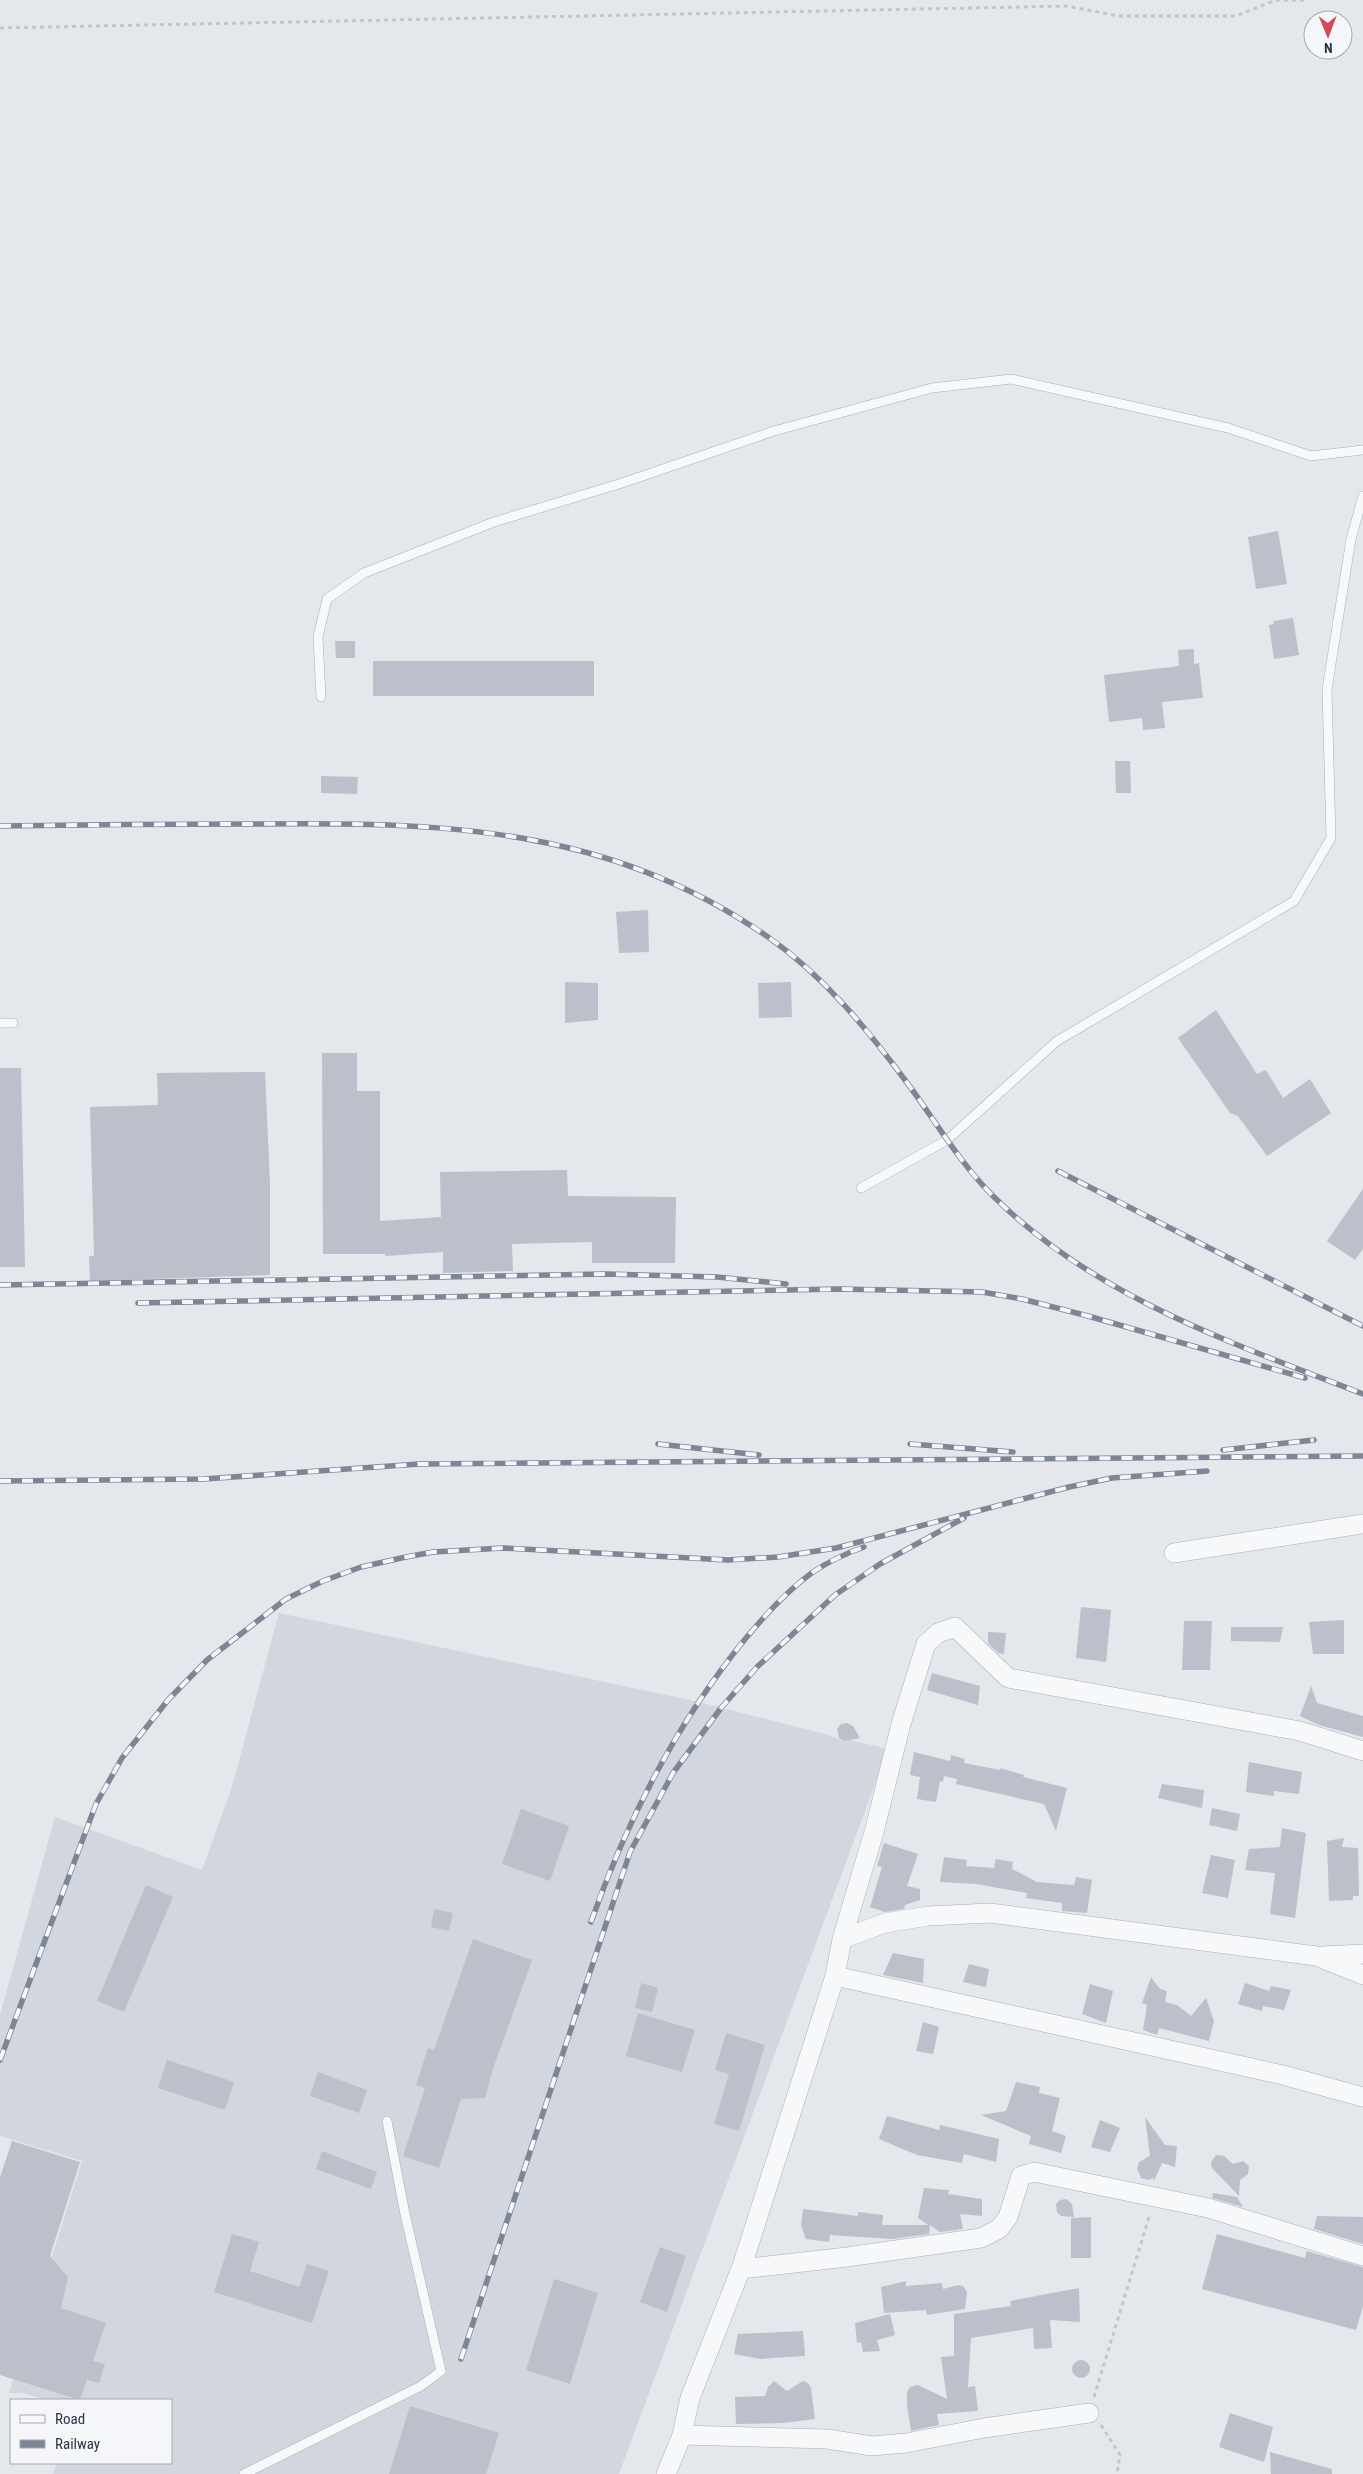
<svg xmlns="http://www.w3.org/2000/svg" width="1363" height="2474" font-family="'Roboto Condensed',sans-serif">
	<rect width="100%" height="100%" fill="#e4e7ec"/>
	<!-- built -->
	<path fill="#d2d6de" d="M279,1613L699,1702L825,1734L845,1741L850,1740L888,1749L619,2474H53L57,2463H171V2400H47L23,2393H9L82,2161L0,2136V2015L55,1817L202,1870L231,1790Z"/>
	<!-- building -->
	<path fill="#bbc0ca" d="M1278,531L1287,584L1256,589L1248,537Z
		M1293,618L1299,655L1274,659L1269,625L1274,624L1273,621Z
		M335,641H355V658H336Z
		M1194,649V664L1199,663L1203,698L1162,702L1165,728L1143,730L1142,718L1109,722L1104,675L1179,666L1178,650Z
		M373,661H594V696H373Z
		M1115,761H1130L1131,793H1116Z
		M321,776L358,777L357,794L321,793Z
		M648,910L649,952L619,953L616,912Z
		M565,982L598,983V1020L565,1023Z
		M791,982L792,1017L759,1018L758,983Z
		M1216,1010L1257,1074L1266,1070L1283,1098L1310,1079L1331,1113L1267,1156L1238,1116L1230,1113L1178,1038Z
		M322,1053H357V1091H380V1221L441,1217L440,1172L567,1170L568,1196L676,1197L675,1263H592V1242L512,1244L513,1271L443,1273V1252L385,1256V1254H323Z
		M0,1068H21L25,1267H0Z
		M265,1072L270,1183V1275L90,1281L89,1256H94L90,1107L158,1105L157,1073Z
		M1363,1189V1249L1355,1260L1327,1241Z
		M1081,1607L1111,1610L1106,1662L1076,1658Z
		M1344,1620V1654H1313L1309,1622Z
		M1184,1621H1212L1210,1670H1182Z
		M1231,1627H1283L1280,1642L1231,1641Z
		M988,1632L1006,1633L1004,1654L998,1653L988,1643Z
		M932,1673L980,1686L978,1705L927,1690Z
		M1311,1686L1317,1703L1363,1716V1737L1319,1725L1300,1716Z
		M847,1723L853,1726L860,1738L845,1741L839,1738L837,1729L841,1724Z
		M914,1752L950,1761L951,1755L965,1759L964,1763L1000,1770V1768L1024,1775L1023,1777L1067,1788L1056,1831L1044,1804L956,1784L957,1779L944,1776L943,1782L940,1781L936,1802L917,1799L920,1777L910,1775Z
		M1249,1762L1302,1772L1299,1794L1274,1791V1796L1246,1792Z
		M1162,1784L1204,1790L1202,1808L1158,1798Z
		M1212,1808L1240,1814L1237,1831L1209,1825Z
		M521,1809L569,1826L550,1881L502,1864Z
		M1282,1828L1306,1833L1295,1918L1270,1914L1275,1873L1245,1870L1249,1849L1280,1847Z
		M1344,1838L1342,1847L1358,1848L1359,1896H1353V1900L1329,1901L1327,1841Z
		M884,1843L918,1854L907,1886L920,1889V1900L905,1905L904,1909L885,1912L870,1907L882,1867L877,1866Z
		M1211,1855L1235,1860L1228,1898L1202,1893Z
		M944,1857L967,1860L966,1866L994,1868L996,1859L1013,1862L1012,1869L1037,1882L1074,1885L1076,1877L1092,1880L1087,1913L1062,1911V1903L1026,1898L1027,1893L976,1884L940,1882Z
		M146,1885L173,1897L124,2012L97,2001Z
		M434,1909L453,1913L449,1931L431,1927Z
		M473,1939L532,1960L493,2069L485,2098L461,2099L439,2168L403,2156L425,2088L416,2085L428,2048L434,2050Z
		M893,1953L924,1959L923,1983L883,1975Z
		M969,1964L989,1969L986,1987L963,1982Z
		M1151,1977L1160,1989L1167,1991L1165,2002L1177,2005L1191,2016L1206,1998L1214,2021L1209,2041L1159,2028L1157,2035L1143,2030L1147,2005L1142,2003Z
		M641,1983L658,1988L652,2012L635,2008Z
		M1245,1983L1269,1991L1271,1986L1291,1990L1284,2010L1263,2006L1262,2011L1238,2004Z
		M1090,1984L1113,1991L1106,2023L1082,2014Z
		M638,2013L695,2030L682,2072L626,2056Z
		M923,2022L939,2027L933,2054L916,2051Z
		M726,2033L765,2045L739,2131L714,2124L729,2074L715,2070Z
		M167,2060L234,2082L225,2110L158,2088Z
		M318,2072L367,2090L359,2113L310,2096Z
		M1016,2082L1040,2087L1039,2093L1060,2098L1052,2131L1066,2136L1061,2153L1029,2144L1031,2136L981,2115L1006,2111Z
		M887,2116L939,2130L940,2125L999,2139L996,2162L964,2154L962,2163L917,2155L879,2139Z
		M1145,2117L1165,2145L1177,2146L1175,2167L1162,2163L1154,2181L1153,2178L1148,2180L1141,2178L1137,2169L1139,2162L1150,2156Z
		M1100,2120L1120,2128L1110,2152L1091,2147Z
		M12,2141L80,2162L50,2256L68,2277L61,2308L106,2323L93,2361L105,2364L99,2383L87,2380L80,2400L0,2375V2177Z
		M322,2151L377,2172L371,2189L316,2169Z
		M1216,2155L1224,2156L1233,2164L1243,2161L1249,2166L1248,2174L1240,2180L1239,2196L1212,2168L1211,2162Z
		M924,2188L949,2190L948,2194L982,2199V2216L960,2214L963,2229L940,2232L930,2225L929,2234L892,2239L830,2235L829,2242L806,2239L801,2226L803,2209L858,2216V2212L883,2215L882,2225H928L918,2218Z
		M1213,2193L1237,2197L1243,2207L1212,2198Z
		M1066,2199L1072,2204L1074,2217L1061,2216L1057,2212L1056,2204L1060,2200Z
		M1317,2216L1363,2217V2244L1314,2229Z
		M1091,2217V2258H1071V2218Z
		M232,2234L259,2242L250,2271L299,2287L307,2264L329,2271L312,2323L214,2292Z
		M1217,2234L1305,2258L1307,2251L1363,2267V2306L1356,2330L1202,2289Z
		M660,2247L686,2256L667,2312L640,2302Z
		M554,2279L598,2293L570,2384L526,2370Z
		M906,2281V2286L942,2283L943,2289L958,2285L963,2286L967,2292L965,2309L927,2315L926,2310L884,2313L881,2287Z
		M1079,2288L1080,2322L1050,2320L1052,2348L1034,2349L1033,2328L971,2338L968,2387L975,2386L978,2411L937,2414L939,2425L911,2431L907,2405V2392L910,2387L918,2385L947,2399L941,2357L954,2356V2314L1011,2306L1010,2301Z
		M890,2314L895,2335L877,2340L880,2351L863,2352L861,2342L857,2343L855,2323Z
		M803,2331L805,2356L760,2359L734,2354L738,2334Z
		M1072 2369a9 9 0 1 1 18 0a9 9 0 1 1-18 0Z
		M774,2381L787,2391L803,2381L808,2383L811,2388L815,2419L782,2423L736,2424L735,2397L765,2396L768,2387Z
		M410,2406L499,2433L486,2474H389Z
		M1230,2413L1273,2427L1264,2462L1219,2447Z
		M1270,2452L1332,2469V2474H1271Z"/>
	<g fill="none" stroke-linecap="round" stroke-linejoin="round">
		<!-- service casing -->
		<g stroke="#a9aeb7" stroke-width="10">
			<path id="service" d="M321,697L318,637L327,599L364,573L494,522L622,483L774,431L932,388L1011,379L1228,428L1311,456L1363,450
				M0,1023H13
				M861,1188L947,1140L1057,1041L1294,901L1331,838L1327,689L1351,539L1363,496
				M244,2474L421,2386L441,2371L405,2214L387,2121"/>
		</g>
		<!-- minor casing -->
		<g stroke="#a9aeb7" stroke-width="20">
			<path id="minor" d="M1174,1553L1363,1524
				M842,1939L885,1923L928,1916L990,1913L1316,1956L1363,1975
				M1322,1956L1363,1954
				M835,1976L1283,2075L1363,2097
				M742,2266L750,2268L847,2257L981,2238L999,2229L1008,2217L1021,2176L1034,2172L1208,2208L1363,2256
				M682,2435L827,2439L872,2446L906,2443L984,2428L1089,2413
				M666,2474L682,2435L690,2398L742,2266L835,1976L842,1939L874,1832L901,1724L926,1644L938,1633L955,1627L1008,1678L1300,1731L1363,1751"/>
		</g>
		<!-- path -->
		<path stroke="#c2c5cb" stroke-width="3" stroke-dasharray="4 4" stroke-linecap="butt" d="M0,28L1067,6L1119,16H1236L1276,0H1307
			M1094,2397L1150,2214
			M1101,2425L1120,2455L1117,2474"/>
		<!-- service -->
		<use href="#service" stroke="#f7f8fa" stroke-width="9"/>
		<!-- minor -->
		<use href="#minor" stroke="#f7f8fa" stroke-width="19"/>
		<!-- rail casing -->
		<g stroke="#7d8696" stroke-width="5.5">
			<path id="rail" d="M0,826C84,825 167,824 251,824C440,822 606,825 768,937C824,976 868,1030 908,1084C936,1122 960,1163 993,1196C1095,1297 1232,1343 1363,1394
				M1058,1171L1363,1326
				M0,1285L605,1274L717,1277L786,1284
				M138,1303L839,1289L982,1292L1022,1299L1088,1316L1305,1378
				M658,1444L759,1455
				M910,1444L1013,1452
				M1223,1450L1314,1440
				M0,1481L204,1479L419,1464L1363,1456
				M591,1922C627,1820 677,1722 746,1638C766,1614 788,1590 813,1572C828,1562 847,1553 864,1547
				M0,2060L96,1804L122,1758L168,1700L207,1660L286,1599L323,1581L361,1567L406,1557L433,1552L503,1548L728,1560L778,1557L836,1548L1069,1487L1112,1478L1207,1471
				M461,2359L630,1852L673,1773L721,1708L757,1667L835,1595L880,1564L964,1518"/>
		</g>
		<!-- rail -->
		<use href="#rail" stroke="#f4f6f9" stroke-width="4" stroke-dasharray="11" stroke-linecap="butt"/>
	</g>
	<!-- legend -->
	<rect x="10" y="2399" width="162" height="65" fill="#f4f6f9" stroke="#a4a8b1"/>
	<rect x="20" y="2415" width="25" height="8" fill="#f7f8fa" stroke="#a4a8b1"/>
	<text x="55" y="2424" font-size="15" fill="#2b3445">Road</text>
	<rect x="20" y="2440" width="25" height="8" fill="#7d8696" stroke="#a4a8b1"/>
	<text x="55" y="2449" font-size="15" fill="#2b3445">Railway</text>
	<!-- north arrow -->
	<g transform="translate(1328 35) rotate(179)"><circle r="24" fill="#f4f6f9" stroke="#a4a8b1"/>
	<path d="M0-4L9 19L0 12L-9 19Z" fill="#d1495b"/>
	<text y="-8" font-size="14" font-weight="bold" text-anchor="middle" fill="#2b3445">N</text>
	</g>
</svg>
